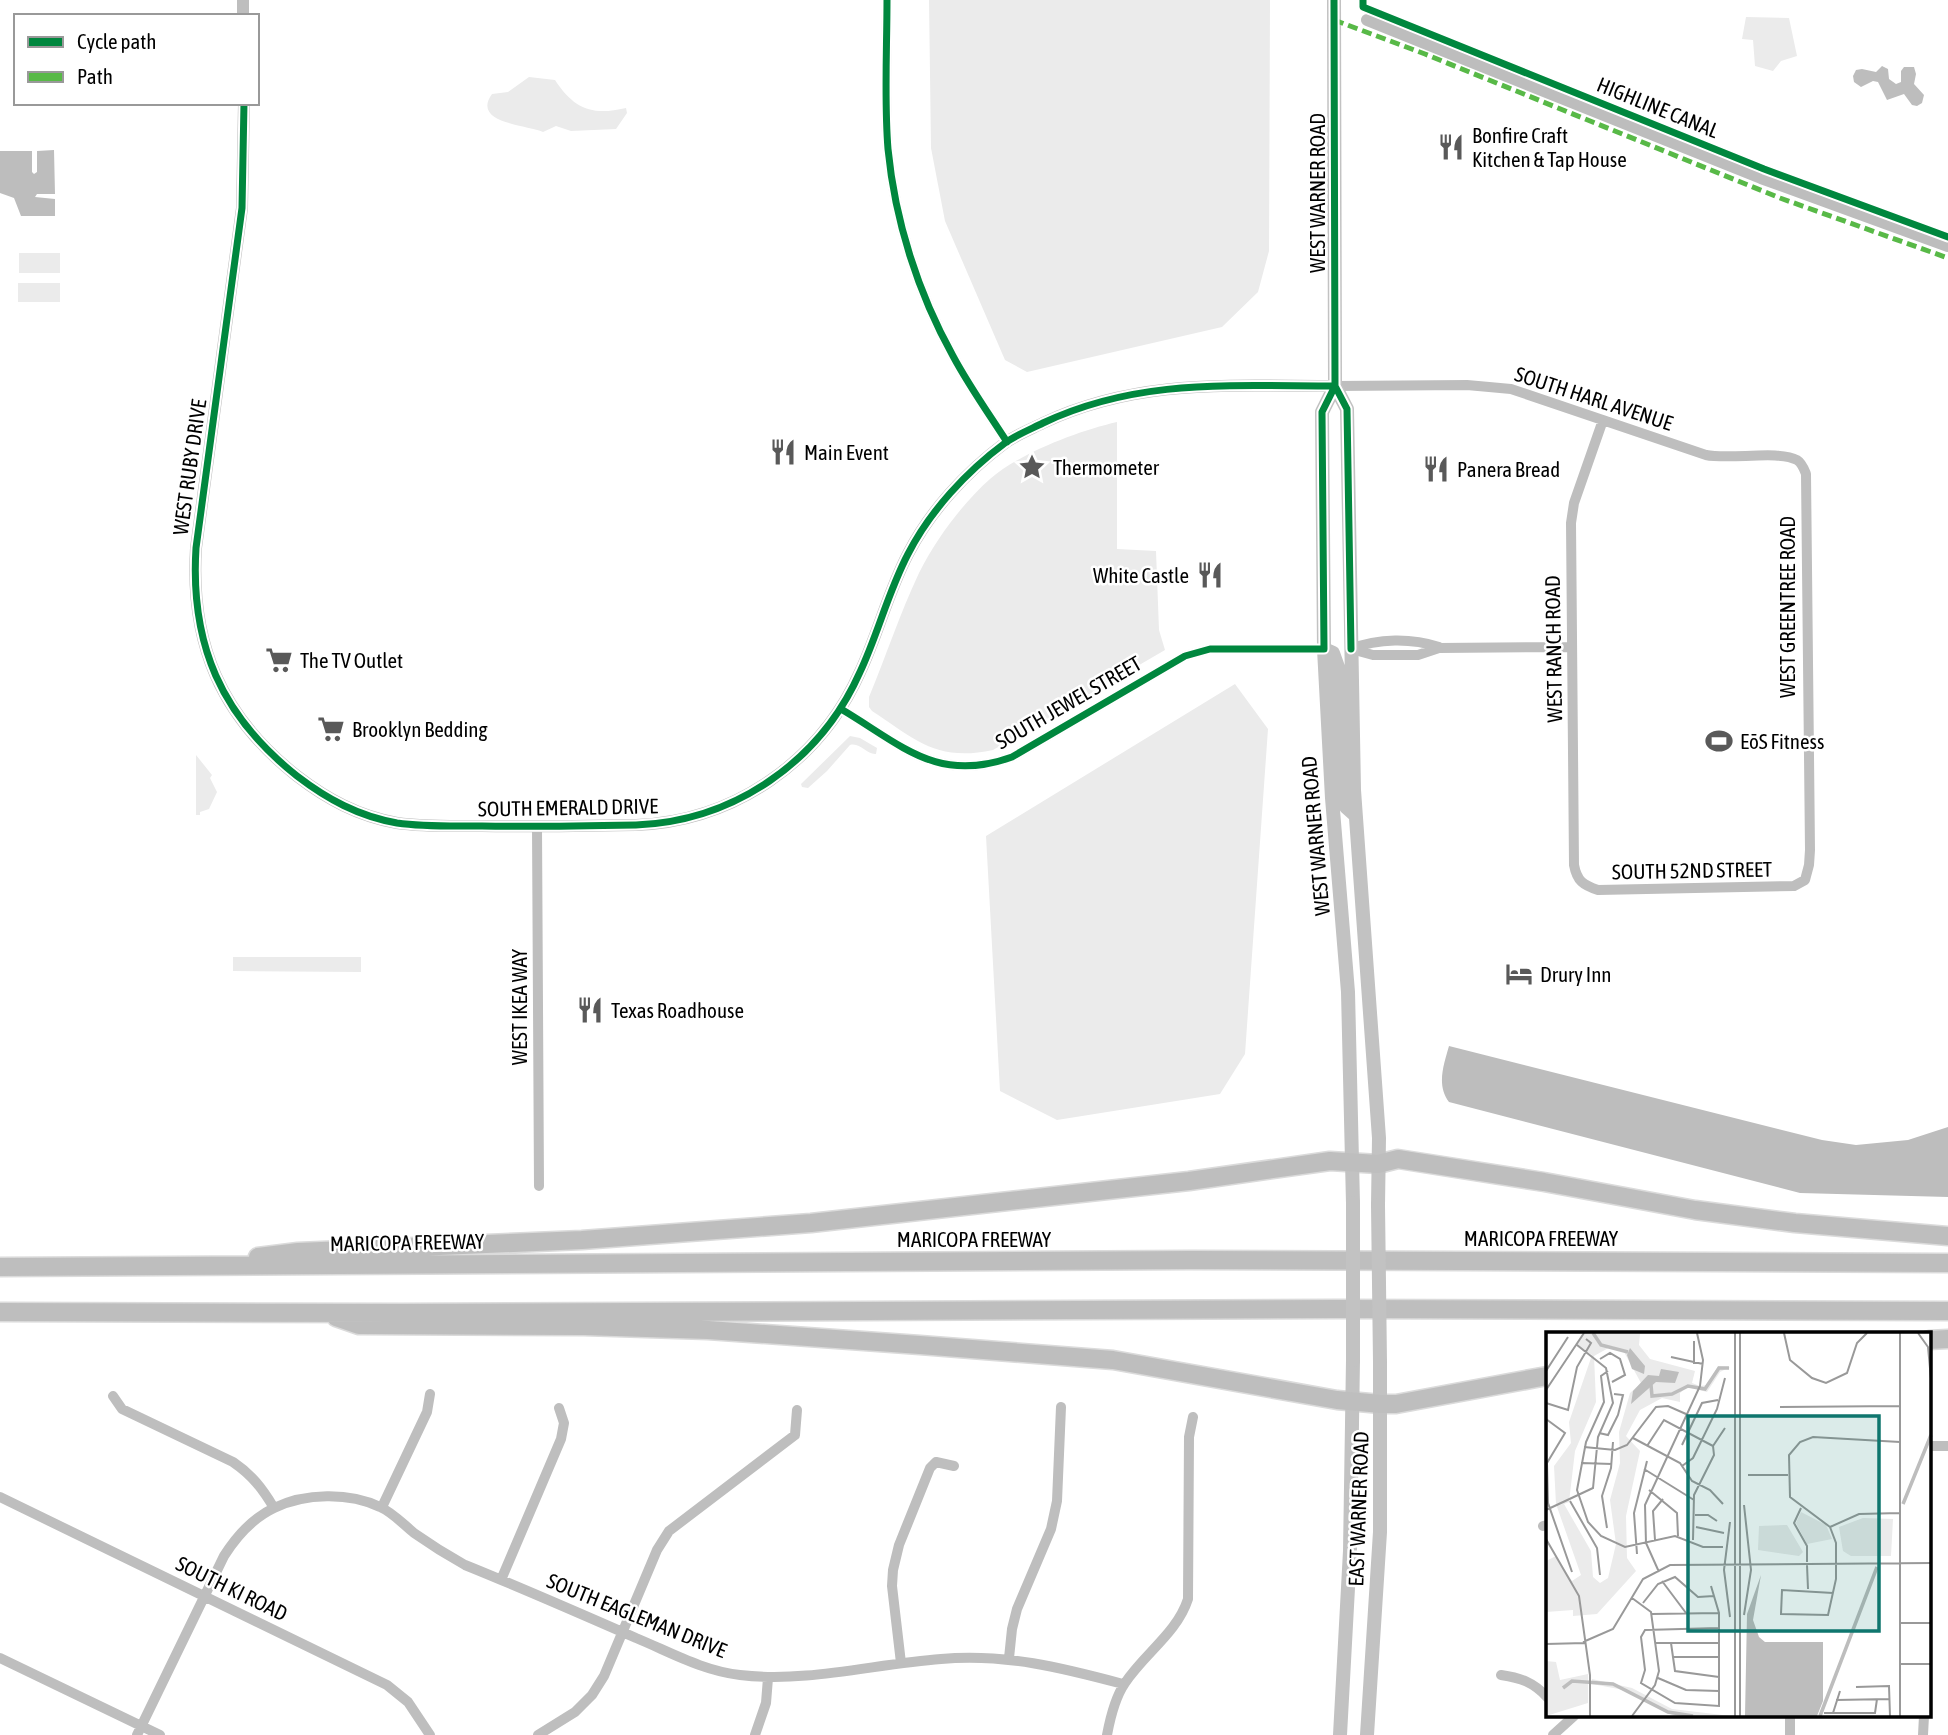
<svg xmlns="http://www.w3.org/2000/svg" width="1948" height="1735" font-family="'Asap Condensed',sans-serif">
	<rect width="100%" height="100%" fill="#fff"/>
	<!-- green -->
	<path fill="#ebebeb" d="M929,0H1270L1269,251L1258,292L1222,327L1027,372L1005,360L945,221L931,148Z
		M1746,17L1789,18L1797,56L1781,61L1773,71L1755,66L1753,40L1742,39Z
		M529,77L555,80C574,109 592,116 626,108L627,113L616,129L571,131L556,126L543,132C527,125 471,123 492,94L508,92Z
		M19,253H60V273H19Z
		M18,283H60V302H18Z
		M1117,422V549L1156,551L1159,630L1165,650L993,750C937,762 916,740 872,711L869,707V697C886,656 900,613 919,573C936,539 962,504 990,479C1020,453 1078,431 1117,422Z
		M1235,684L1268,729L1245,1054L1220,1094L1057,1120L1000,1091L986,836Z
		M850,736L860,738L877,748L876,754C867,755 860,742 850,745L827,771L808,788L802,787L801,784Z
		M196,755L212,775L210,778L217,792L209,809L200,812V815H196Z
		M233,957H361V972L233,971Z"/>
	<!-- water -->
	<path fill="#bdbdbd" d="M1882,66L1888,69L1889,79L1896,84L1901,82V71L1904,67H1914L1916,74L1914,84L1924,95L1922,103L1917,106L1912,105L1904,94L1887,100L1878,82L1873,81L1861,87L1854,82L1853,76L1856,70L1862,69L1876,72Z
		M54,150L55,194H37L35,197L55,199V216H21L14,198L0,193V151H32V172L34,174L37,172V151Z
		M1449,1046L1822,1140L1856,1145L1908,1140L1948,1127V1197L1800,1193L1449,1102C1436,1085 1444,1064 1449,1046Z"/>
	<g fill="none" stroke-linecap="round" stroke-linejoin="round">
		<!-- canal -->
		<path stroke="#bdbdbd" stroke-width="12" d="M1367,20L1761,178L1948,246"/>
		<!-- motorway casing -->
		<g stroke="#dbdbdb" stroke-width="21">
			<path id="motorway" d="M258,1257L298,1252L582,1240L811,1223L1189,1181L1330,1161L1378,1164L1398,1159L1544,1182L1695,1210L1795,1223L1948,1236
				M0,1267L1191,1260L1948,1263
				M0,1312L402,1313L1337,1309L1948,1311
				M336,1317L359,1325L584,1326L708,1330L920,1345L1113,1360L1337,1400L1381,1404H1396L1547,1376
				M1929,1340L1948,1339"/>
		</g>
		<!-- minor -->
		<path stroke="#bebebe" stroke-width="10" d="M887,0C887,49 884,100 888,149C895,221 918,293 953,356C969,386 989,414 1007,442
			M1335,386L1467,385L1511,389L1706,455C1729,460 1779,450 1797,460C1802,463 1804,469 1806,474L1810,850L1809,865L1805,880L1794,886L1598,890C1583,885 1577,881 1574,865L1571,523L1574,503L1603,420
			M1351,649L1373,655H1418L1439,648L1572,647
			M1351,649C1378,638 1412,638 1439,647
			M841,709C902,745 937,784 1012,757L1185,656L1210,649H1324
			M537,827L539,1186
			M113,1396L122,1409L233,1462C252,1475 262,1488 274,1508
			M1929,1446H1948
			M0,1497L387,1685L408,1702L430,1735
			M382,1507L427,1412L430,1394
			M1543,1526L1547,1525
			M501,1580L561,1439L564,1423L559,1408
			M0,1658L160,1735
			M1009,1658L1012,1629L1017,1609L1051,1529L1057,1501L1061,1407
			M901,1663L892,1586L893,1570L899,1545L930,1468L936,1462L954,1466
			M1501,1675C1521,1678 1533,1682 1547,1697
			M137,1735L224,1556C236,1537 253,1518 274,1508C305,1493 349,1492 380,1507C392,1512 403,1524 414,1533C431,1545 447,1555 465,1565C522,1588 579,1613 636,1638C670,1652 703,1671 740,1675C807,1683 874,1664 941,1659C1004,1653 1063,1668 1123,1684
			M538,1735L575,1712L592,1695L604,1676L657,1550L669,1531L795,1435L797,1410
			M755,1735L766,1703L768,1678
			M1107,1735C1110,1719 1116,1696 1125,1683C1145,1653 1177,1633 1188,1599L1189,1437L1193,1417
			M1553,1735L1574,1716
			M1790,1735V1716
			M1923,1735L1924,1716"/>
		<!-- tertiary -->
		<path stroke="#bebebe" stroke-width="12" d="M243,0V16
			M244,103L242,208L196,548C190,644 221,716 297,776C327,799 358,816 397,823C424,827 453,826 482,826C533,827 585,826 636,825C734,821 820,762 860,672C878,634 888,592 908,554C930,511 966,472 1005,443C1016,435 1031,429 1043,423C1138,378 1232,386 1335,386"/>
		<!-- secondary -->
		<path stroke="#c2c2c2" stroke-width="14" d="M1334,0L1335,386L1322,412L1324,649L1332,798L1348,992L1353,1203
			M1335,386L1347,409L1354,790L1379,1138L1378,1205
			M1324,649L1333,653L1338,667L1343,790L1346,807L1355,815
			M1340,1735L1350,1551L1353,1360
			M1367,1735L1380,1532V1362"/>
		<!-- motorway -->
		<use href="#motorway" stroke="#bebebe" stroke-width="18"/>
		<!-- secondary-bridge -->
		<path stroke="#c2c2c2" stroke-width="14" d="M1353,1203V1360
			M1378,1205L1380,1362"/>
		<!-- quiet -->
		<path stroke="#58b947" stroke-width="5" stroke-dasharray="10 5" stroke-linecap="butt" d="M1334,20L1425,54L1780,198L1948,258"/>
		<!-- cycleway casing -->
		<g stroke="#fff" stroke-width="11">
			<path id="cycleway" d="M887,0C887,49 884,100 888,149C895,221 918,293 953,356C969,386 989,414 1007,442
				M1363,0V7L1764,169L1948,237
				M244,103L242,208L196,548C190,644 221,716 297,776C327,799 358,816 397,823C424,827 453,826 482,826C533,827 585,826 636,825C734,821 820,762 860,672C878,634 888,592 908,554C930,511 966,472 1005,443C1016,435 1031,429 1043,423C1138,378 1232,386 1335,386
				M1335,386L1347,409L1351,649
				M841,709C902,745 937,784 1012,757L1185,656L1210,649H1324L1322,412L1335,386L1334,0"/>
		</g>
		<!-- cycleway -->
		<use href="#cycleway" stroke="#00873e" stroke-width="7"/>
	</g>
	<!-- icons -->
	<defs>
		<g id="restaurant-bare" transform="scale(2.1)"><path d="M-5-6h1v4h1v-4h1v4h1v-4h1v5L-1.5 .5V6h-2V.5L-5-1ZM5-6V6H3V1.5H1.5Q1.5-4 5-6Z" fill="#595959" stroke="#fff" stroke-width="2.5" paint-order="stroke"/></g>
		<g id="sight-bare" transform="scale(2.1)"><path d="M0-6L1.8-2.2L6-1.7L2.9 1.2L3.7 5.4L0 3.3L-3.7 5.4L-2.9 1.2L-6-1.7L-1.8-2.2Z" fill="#595959" stroke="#fff" stroke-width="2.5" paint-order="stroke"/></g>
		<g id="supermarket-bare" transform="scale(2.1)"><path d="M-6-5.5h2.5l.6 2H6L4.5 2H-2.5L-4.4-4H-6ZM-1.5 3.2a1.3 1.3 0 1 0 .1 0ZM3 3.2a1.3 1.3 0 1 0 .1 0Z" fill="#595959" stroke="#fff" stroke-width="2.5" paint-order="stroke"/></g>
		<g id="stadium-bare" transform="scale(2.1)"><path d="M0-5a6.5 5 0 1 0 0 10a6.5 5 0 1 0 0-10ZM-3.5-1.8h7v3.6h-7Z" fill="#595959" stroke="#fff" stroke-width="2.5" paint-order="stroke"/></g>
		<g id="hotel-bare" transform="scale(2.1)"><path d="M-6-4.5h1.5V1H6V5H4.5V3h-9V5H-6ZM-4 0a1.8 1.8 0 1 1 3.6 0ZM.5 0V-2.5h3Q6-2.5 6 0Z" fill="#595959" stroke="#fff" stroke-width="2.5" paint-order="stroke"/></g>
	</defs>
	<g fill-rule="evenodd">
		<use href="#restaurant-bare" x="1451" y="147"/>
		<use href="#restaurant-bare" x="783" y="452"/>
		<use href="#sight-bare" x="1032" y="467"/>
		<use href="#restaurant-bare" x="1436" y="469"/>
		<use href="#restaurant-bare" x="1210" y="575"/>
		<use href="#supermarket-bare" x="279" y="660"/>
		<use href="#supermarket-bare" x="331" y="729"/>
		<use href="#stadium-bare" x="1719" y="741"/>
		<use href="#hotel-bare" x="1519" y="974"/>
		<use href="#restaurant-bare" x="590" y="1010"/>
	</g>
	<g text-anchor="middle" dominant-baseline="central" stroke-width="5" stroke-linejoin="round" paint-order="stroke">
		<!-- street labels -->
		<g font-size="21" fill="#000" stroke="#fff">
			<text transform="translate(1658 107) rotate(22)">HIGHLINE CANAL</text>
			<text transform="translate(1317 193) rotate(-90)">WEST WARNER ROAD</text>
			<text transform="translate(1594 398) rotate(18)">SOUTH HARL AVENUE</text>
			<text transform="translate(189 467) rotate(-82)">WEST RUBY DRIVE</text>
			<text transform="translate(1787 607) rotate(-90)">WEST GREENTREE ROAD</text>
			<text transform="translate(1553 649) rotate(-91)">WEST RANCH ROAD</text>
			<text transform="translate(1068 702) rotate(-30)">SOUTH JEWEL STREET</text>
			<text transform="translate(568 807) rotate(-1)">SOUTH EMERALD DRIVE</text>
			<text transform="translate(1315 836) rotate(-95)">WEST WARNER ROAD</text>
			<text transform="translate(1692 870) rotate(-1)">SOUTH 52ND STREET</text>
			<text transform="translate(519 1007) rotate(-90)">WEST IKEA WAY</text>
			<text x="1541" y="1238">MARICOPA FREEWAY</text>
			<text x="974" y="1239">MARICOPA FREEWAY</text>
			<text transform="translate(407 1242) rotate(-1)">MARICOPA FREEWAY</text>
			<text transform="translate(1358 1509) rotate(-88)">EAST WARNER ROAD</text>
			<text transform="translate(232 1588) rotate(26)">SOUTH KI ROAD</text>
			<text transform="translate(637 1615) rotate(22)">SOUTH EAGLEMAN DRIVE</text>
		</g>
		<!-- poi labels -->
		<g font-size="21" fill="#000" stroke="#fff" text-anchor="start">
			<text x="1472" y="135">Bonfire Craft<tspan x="1472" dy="24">Kitchen &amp; Tap House</tspan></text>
			<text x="804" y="452">Main Event</text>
			<text x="1053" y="467">Thermometer</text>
			<text x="1457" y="469">Panera Bread</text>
			<text x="1189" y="575" text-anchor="end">White Castle</text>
			<text x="300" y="660">The TV Outlet</text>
			<text x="352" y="729">Brooklyn Bedding</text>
			<text x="1740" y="741">EōS Fitness</text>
			<text x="1540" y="974">Drury Inn</text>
			<text x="611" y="1010">Texas Roadhouse</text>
		</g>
	</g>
	<!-- overview -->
	<g transform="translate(1546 1332)">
		<rect width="385" height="385" fill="#fff"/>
		<path d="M38,1L94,2L93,13L104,27L149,39L146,51L154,54L161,53L172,34L184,35L174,40L161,60L141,55L134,61V70L116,66L94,78L80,104L94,119L80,184L81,226L90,239L51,282L27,284V278L0,280V229L10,224L26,249L35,243L10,172L8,134L25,111L23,90L46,23L31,13ZM66,14L78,20L95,51L84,61L73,100L74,131L64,168L70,212L62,246L54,251L47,245L45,219L18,172L23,170L29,119L50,70L48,24ZM255,180L280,193L286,207L261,212L250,191ZM317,186L347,187L345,224H305L297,219L293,195ZM241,193L257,220L253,224L212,218L213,194ZM0,329L10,330L14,348L42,342V371L0,384ZM46,347L86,356L126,377L185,384H128L78,358L46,352Z" fill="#ebebeb" fill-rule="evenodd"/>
		<path d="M84,16L99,34L98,42L86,37L81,23ZM115,37L133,40L129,51L110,50L85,72L87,59L102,43L113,44ZM215,243L207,288L213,305L219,310H277V369L271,384H199L201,282Z" fill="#bdbdbd"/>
		<path fill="none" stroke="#bdbdbd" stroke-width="3.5" d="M47,1L55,13L82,20M105,53L106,64L126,62L142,54L159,57L173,36H183M357,172L385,103M17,356L26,349L67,352L122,380L147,384M274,384L331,235"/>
		<path fill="none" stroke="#999" stroke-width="2" d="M238,1L244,28L266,46L280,51L301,41L311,11L321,1M354,1V384M372,1L382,15L385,47M125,25L157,32M54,27L64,21L74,27L79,43L66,50M148,32V9M0,39L22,5M62,39L55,44L58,70L40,110L31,158L42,190L55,204L79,215L129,204L157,215H177M0,58L38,1M0,71L22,78L31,35L45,11L40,7M234,75L354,74M0,87L19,101L1,131L2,171L26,240M53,101L62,103L72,83L77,63L68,62M87,106L134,131L146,149L164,158L177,172M136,113L156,71L172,68M101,114L118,88L167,114L168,123L148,163L147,208M167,114L179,96M38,115L69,118L81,113L110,75L122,74L140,82M35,131L66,132M136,134L147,126L171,77L179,46M98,137L148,168M202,143H242M103,158L131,181L132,204M24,169L51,216L54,243M255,176L248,191L261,214V230M0,178L47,156L52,105L67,71L60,36L31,13M149,183H162L171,189M184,190L178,238L184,285M150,195L178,201M284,195L313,182L354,181M61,196L56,164L65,136L67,110M0,207L33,264L44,343V384M109,208L107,179L117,167M91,222L88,181L101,129M261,233L262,257M113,240L100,211L99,173L154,54L157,28L151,1M116,249L140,281M165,254L173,281V374L129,371L95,351L99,338L95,305L99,298L173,296M287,261L236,258L235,282L282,283L290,247V211L284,195L244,165L243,123L254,110L267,105L354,110M86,266L105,280L113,339L109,353L86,384M97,271L112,252L129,245L152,265L168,264M106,282L173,281M198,283L205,238L198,173M354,291H385M37,310L67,297L97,247L124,233L385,231M110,311H173M125,311L129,339L173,345M0,312L39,311M127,325H173M354,332H385M112,346L140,358L173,359M310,355L343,354L344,384M290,368L344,367M278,381H329L331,367M287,381L294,359M189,384V1M194,384V1"/>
		<path fill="#0f766e" fill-opacity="0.15" stroke="#0f766e" stroke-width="3.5" d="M142,84H333V299H142Z"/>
		<rect width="385" height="385" fill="none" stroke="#000" stroke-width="3.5"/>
	</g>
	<!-- legend -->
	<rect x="14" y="14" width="245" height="91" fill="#ffffff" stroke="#999999" stroke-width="2"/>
	<rect x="28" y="37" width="35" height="10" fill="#00873e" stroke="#999999" stroke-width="2"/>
	<text x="77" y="49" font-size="21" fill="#000000">Cycle path</text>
	<rect x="28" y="72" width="35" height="10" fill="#58b947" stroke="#999999" stroke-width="2"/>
	<text x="77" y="84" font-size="21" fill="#000000">Path</text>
</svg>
